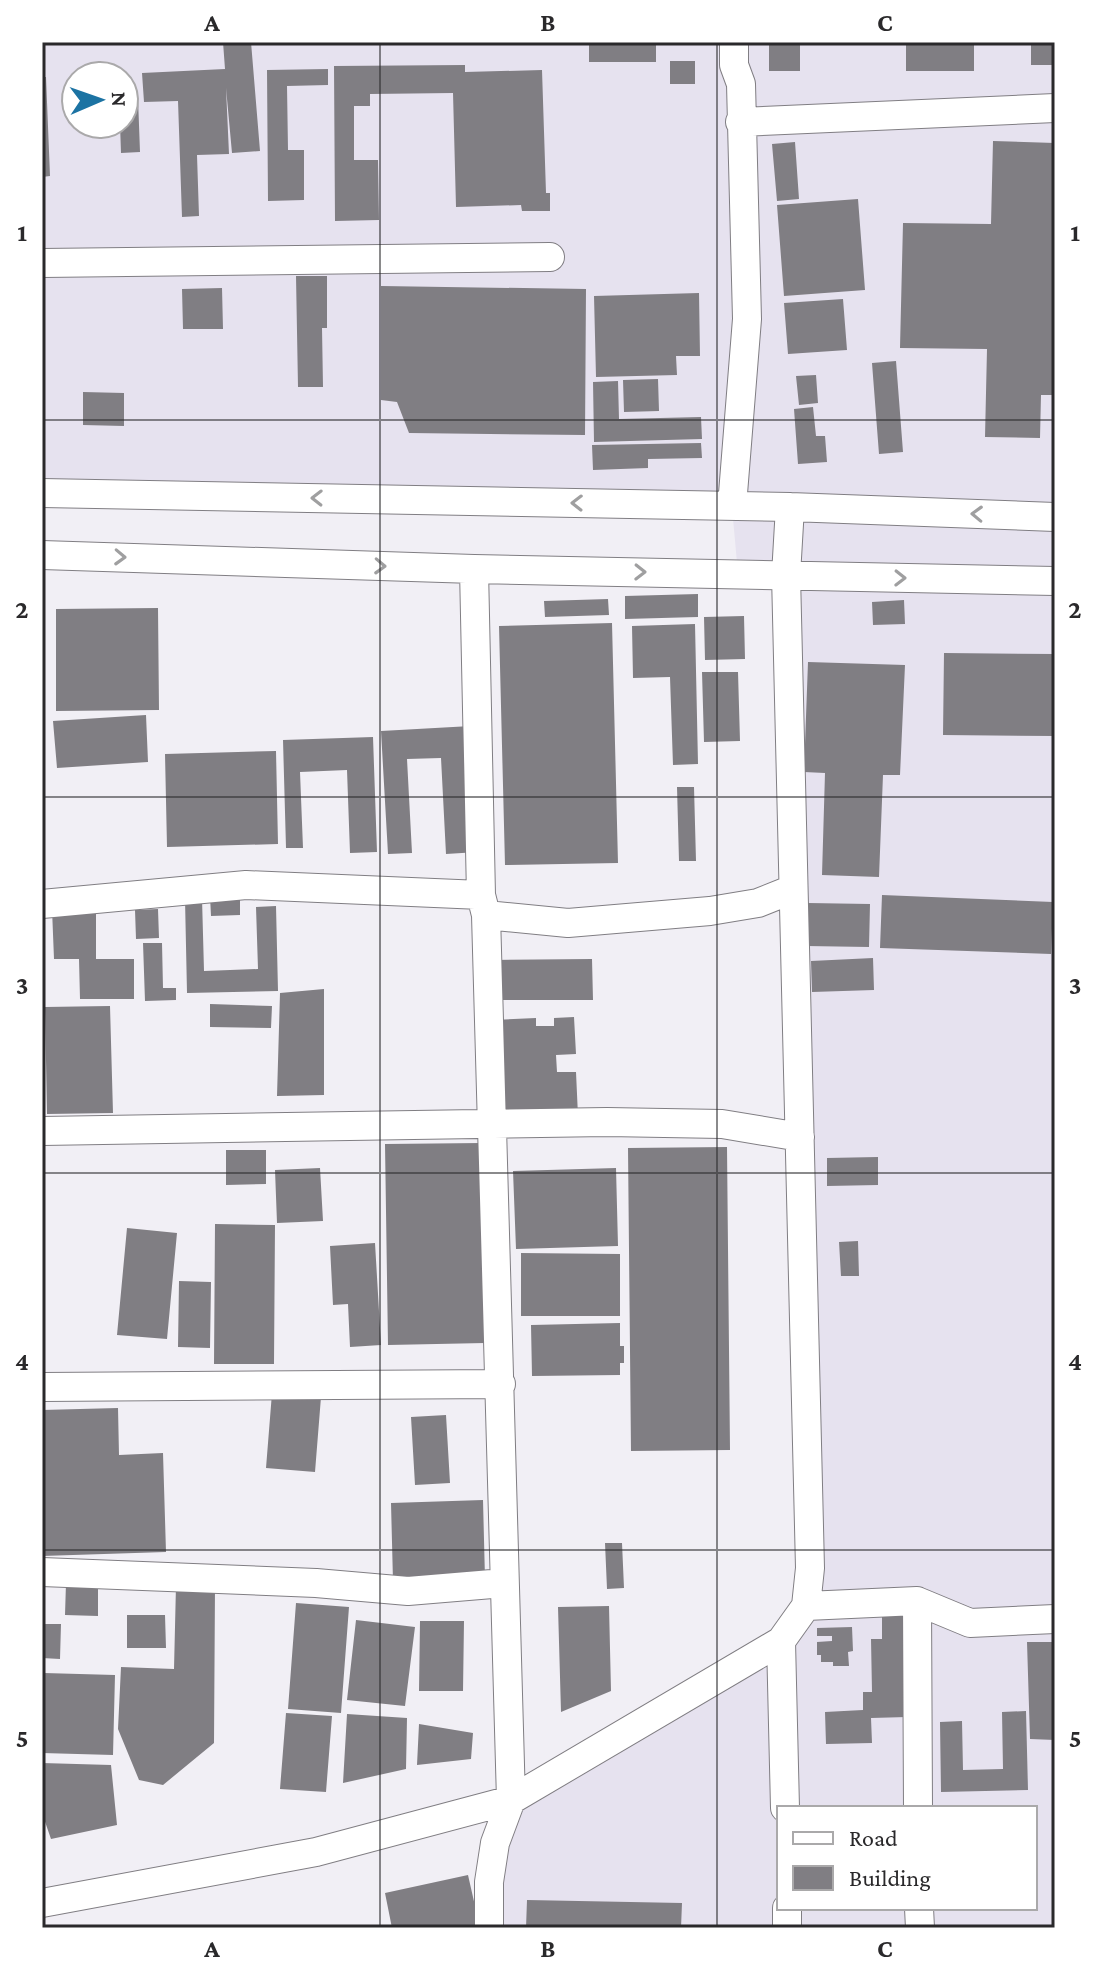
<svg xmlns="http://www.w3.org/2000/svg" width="1097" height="1970" font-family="'Crimson Pro',serif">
	<rect width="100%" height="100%" fill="#f1eff5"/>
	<!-- built -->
	<path fill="#e6e2ef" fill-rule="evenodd" d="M42,42H1055V1928H486L511,1800L781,1641L806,1606L786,576L738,574L732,507L42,493ZM76,76H124V124H76ZM779,1808H1035V1908H779Z"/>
	<!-- building -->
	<path fill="#807e83" d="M223,42H251L260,151L232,153L226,88L229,154L197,155L199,216L182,217L178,101L144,102L142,73L225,69Z
		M589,42H656V62H589Z
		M769,42H800V71H769Z
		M906,42H974V71H906Z
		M1031,42H1055V65H1031Z
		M670,61H695V84H670Z
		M465,65V72L542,70L546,193H550V211H522L521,205L456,207L453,93L370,94V106H354V160H378L379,220L335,221L334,66Z
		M328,69V85L287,86L288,150H304V200L268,201L267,70Z
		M42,77H46L50,176L42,177Z
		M138,98L140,152L121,153L120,124H124V99Z
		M993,141L1055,143V395H1041L1040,438L985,437L987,349L900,348L903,223L991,224Z
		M795,142L799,199L777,201L772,144Z
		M858,199L865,290L784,296L777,205Z
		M296,276H327V328H322L323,387H298Z
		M381,286L586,289L585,435L409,433L397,402L381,400Z
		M222,288L223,329H183L182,289Z
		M699,293L700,356H676L677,375L596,377L594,296Z
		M843,299L847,350L788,354L784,303Z
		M896,361L903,452L879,454L872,363Z
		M816,375L818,403L799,405L796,376Z
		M658,379L659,411L624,412L623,380Z
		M618,381L619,419L701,417L702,439L594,442L593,382Z
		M83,392L124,393V426L83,425Z
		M813,407L816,436H825L827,462L798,464L794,409Z
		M701,443L702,458L648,459V468L593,470L592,445Z
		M698,594V617L625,619V596Z
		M608,599L609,615L545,617L544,601Z
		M904,600L905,624L873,625L872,602Z
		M158,608L159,710L56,711V609Z
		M744,616L745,659L705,660L704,617Z
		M612,623L618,863L505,865L499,626Z
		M695,624L698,764L673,765L670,677L633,678L632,626Z
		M944,653L1055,654V736L943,735Z
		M808,662L905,665L900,775H883L879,877L822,875L825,773L804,772Z
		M702,672H738L740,741L704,742Z
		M146,715L148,762L57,768L53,721Z
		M471,726L478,852L446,854L441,758L407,759L412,853L388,854L381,731Z
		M373,737L377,852L350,853L347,770L300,772L303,848H286L283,740Z
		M276,751L278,844L167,847L165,754Z
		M677,787H694L696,861H679Z
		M240,895V915L211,916L210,896Z
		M882,895L1053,902L1051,954L880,948Z
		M202,898L204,971L258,969L256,907L276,906L278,991L187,993L185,899Z
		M808,903L870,904L869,947L806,946Z
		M96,908V959H134V999H80L79,959H54L52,909Z
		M158,909L159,938L136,939L135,910Z
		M143,943H162L163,988H176V1000L145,1001Z
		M873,958L874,990L812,992L811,961Z
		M592,959L593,1000H494L493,960Z
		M324,989V1095L277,1096L280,993Z
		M210,1004L272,1006L271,1028L210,1027Z
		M110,1006L113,1113L47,1114L45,1007Z
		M574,1017L576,1054L556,1055L557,1072H576L578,1116L497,1119L493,1020L536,1018V1026H554V1018Z
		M482,1143L485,1343L388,1345L385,1144Z
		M727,1147L730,1450L631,1451L628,1148Z
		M226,1150H266V1184L226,1185Z
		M878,1157V1185L827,1186V1158Z
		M320,1168L323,1221L277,1223L275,1170Z
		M616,1168L618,1246L516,1249L513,1171Z
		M215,1224L275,1225L274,1364H214Z
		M127,1228L177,1233L167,1339L117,1335Z
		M858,1241L859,1276H841L839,1242Z
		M375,1243L381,1345L350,1347L348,1304L333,1305L330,1246Z
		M521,1253L620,1254V1316H521Z
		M179,1281L211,1282L210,1348L178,1347Z
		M620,1323V1346H624V1363H620V1375L532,1376L531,1325Z
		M272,1393L321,1397L315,1472L266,1468Z
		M118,1408L119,1455L163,1453L166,1552L42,1556V1410Z
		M446,1415L450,1483L415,1485L411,1417Z
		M483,1500L485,1579L393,1581L391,1503Z
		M605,1543H622L624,1588L607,1589Z
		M66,1583L98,1584V1616L65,1615Z
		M176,1585L215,1586L214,1743L163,1785L139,1780L118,1729L121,1667L174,1669Z
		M296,1603L349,1607L341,1713L288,1709Z
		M609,1606L611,1691L561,1712L558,1607Z
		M882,1612H905L907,1717L871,1718L872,1743L826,1744L825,1712L863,1710V1692H872L871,1639H882Z
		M127,1615H165L166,1648H127Z
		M356,1620L415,1627L405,1706L347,1700Z
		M420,1621H464L463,1691H419Z
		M42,1624H61L60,1659L42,1658Z
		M852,1627L853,1651L848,1652L849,1666H833V1662H821V1655H817V1642L832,1641V1636H817V1628Z
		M1027,1642H1055V1740L1030,1739Z
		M44,1673L115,1675L113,1755L42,1753Z
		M1026,1711L1028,1790L941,1792L940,1722L962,1721L963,1770L1003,1769L1002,1712Z
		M286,1713L332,1716L326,1792L280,1789Z
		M347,1714L407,1718L406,1769L343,1783Z
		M419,1724L473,1733L471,1759L417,1765Z
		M42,1763L111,1765L117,1825L51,1839L42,1813Z
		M468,1875L480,1928H392L385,1893Z
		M527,1900L682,1903L681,1928H526Z"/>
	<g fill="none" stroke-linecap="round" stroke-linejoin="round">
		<!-- minor casing -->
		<g stroke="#807e83" stroke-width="30">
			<path id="minor" d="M740,122L1055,108
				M42,263L550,257
				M42,493L790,507L1055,517
				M732,506L747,319L741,84L734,65V42
				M42,555L474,569L1055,581
				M474,569L481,895L486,915L511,1800L495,1843L489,1882V1928
				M42,904L246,885L481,895
				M486,915L568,923L710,911L758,903L793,889
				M42,1131L607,1122L722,1124L800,1137
				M42,1387L501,1384
				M42,1572L316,1583L408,1591L504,1583
				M917,1601L918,1808
				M806,1606L917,1601L970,1623L1055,1619
				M785,1808L781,1641L806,1606L810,1568L786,575L790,507
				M42,1903L316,1852L511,1800L781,1641
				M787,1908V1928
				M919,1908L920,1928"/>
		</g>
		<!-- minor -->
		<use href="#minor" stroke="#fff" stroke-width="28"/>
	</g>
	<!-- one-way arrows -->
	<defs><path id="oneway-chevron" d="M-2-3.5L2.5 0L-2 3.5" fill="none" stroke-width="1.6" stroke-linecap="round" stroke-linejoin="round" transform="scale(2)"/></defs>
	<g stroke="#9f9fa0">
		<use href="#oneway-chevron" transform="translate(317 498) rotate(-179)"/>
		<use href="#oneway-chevron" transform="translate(577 503) rotate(-179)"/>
		<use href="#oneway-chevron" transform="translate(977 514) rotate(-178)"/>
		<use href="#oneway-chevron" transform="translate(120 557) rotate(2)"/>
		<use href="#oneway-chevron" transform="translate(380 566) rotate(2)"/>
		<use href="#oneway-chevron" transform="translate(640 572) rotate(1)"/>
		<use href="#oneway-chevron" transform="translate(900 578) rotate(1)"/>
	</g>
	<!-- grid -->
	<path fill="none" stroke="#2a292b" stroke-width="2" stroke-opacity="0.55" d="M380,42V1928M717,42V1928M42,420H1055M42,797H1055M42,1173H1055M42,1550H1055"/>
	<!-- border -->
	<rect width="1097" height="1970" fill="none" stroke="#ffffff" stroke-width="88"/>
	<!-- legend -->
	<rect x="777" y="1806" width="260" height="104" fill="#ffffff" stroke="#aaa9aa" stroke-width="2"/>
	<rect x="793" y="1832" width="40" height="12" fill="#ffffff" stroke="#aaa9aa" stroke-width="2"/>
	<text x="849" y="1846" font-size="24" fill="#2a292b">Road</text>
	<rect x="793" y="1866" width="40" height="24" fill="#807e83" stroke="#aaa9aa" stroke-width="2"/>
	<text x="849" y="1886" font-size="24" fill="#2a292b">Building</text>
	<!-- north arrow -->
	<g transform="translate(100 100) rotate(88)"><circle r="38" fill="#ffffff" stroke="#aaa9aa" stroke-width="2"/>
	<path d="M0-6L14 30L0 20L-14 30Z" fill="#1c73a3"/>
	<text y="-12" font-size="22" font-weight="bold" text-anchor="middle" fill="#2a292b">N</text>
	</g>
	<rect x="44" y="44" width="1009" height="1882" fill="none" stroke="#2a292b" stroke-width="3"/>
	<g font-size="26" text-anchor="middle" font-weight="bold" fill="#2a292b">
		<text x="212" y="31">A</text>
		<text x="548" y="31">B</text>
		<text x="885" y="31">C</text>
		<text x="22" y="241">1</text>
		<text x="1075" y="241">1</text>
		<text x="22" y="618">2</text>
		<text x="1075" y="618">2</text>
		<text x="22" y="994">3</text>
		<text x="1075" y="994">3</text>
		<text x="22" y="1370">4</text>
		<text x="1075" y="1370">4</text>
		<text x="22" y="1747">5</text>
		<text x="1075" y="1747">5</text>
		<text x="212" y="1957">A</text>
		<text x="548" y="1957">B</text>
		<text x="885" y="1957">C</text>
	</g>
</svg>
